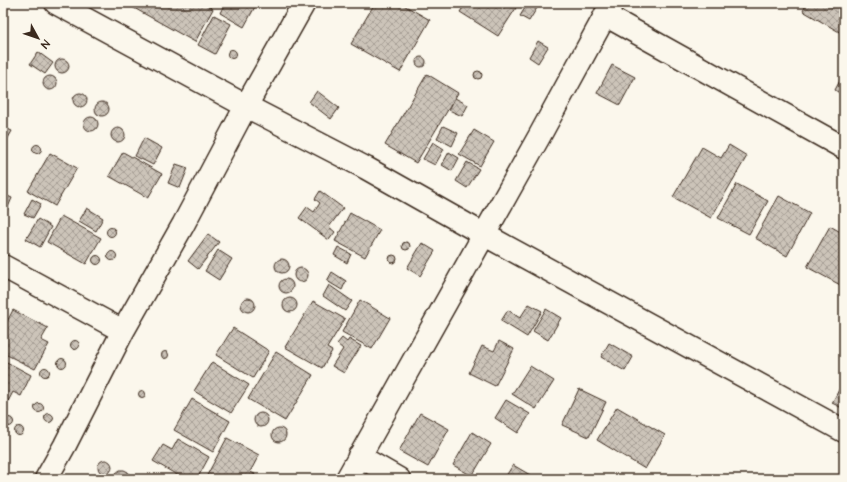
<svg xmlns="http://www.w3.org/2000/svg" width="847" height="482" font-family="'Architects Daughter',sans-serif">
	<defs>
		<pattern id="building-cross-hatch" width="8" height="8" patternUnits="userSpaceOnUse"><rect width="8" height="8" fill="#ccc4b9"/><path d="M0 0l8 8M0 8l8-8" fill="none" stroke="#a79f96"/></pattern>
	</defs>
	<rect width="100%" height="100%" fill="#fbf7ec"/>
	<filter id="ink" filterUnits="userSpaceOnUse"><feTurbulence type="fractalNoise" baseFrequency=".025" numOctaves="2"/><feDisplacementMap in="SourceGraphic" scale="8" xChannelSelector="R" yChannelSelector="G"/><feConvolveMatrix kernelMatrix="1 2 1 2 8 2 1 2 1" color-interpolation-filters="sRGB"/></filter>
	<g filter="url(#ink)">
		<!-- building -->
		<path fill="url(#building-cross-hatch)" stroke="#3b2a1e" d="M125,3H203L213,9L195,42Z
			M225,3H257L244,27L220,13Z
			M375,3H400L430,20L400,72L351,44Z
			M466,3H510L509,5L516,8L498,36L460,12Z
			M528,3H540L529,21L520,16Z
			M807,3H844V6L840,12L844,14V27L841,33L803,11Z
			M214,15L231,24L215,54L198,45Z
			M538,41L548,47L538,63L529,57Z
			M227.5 54a4.5 4.5 0 1 1 9 0a4.5 4.5 0 1 1-9 0Z
			M38,52L53,63L45,74L30,64Z
			M416 62a5 5 0 1 1 10 0a5 5 0 1 1-10 0Z
			M55 66a7 7 0 1 1 14 0a7 7 0 1 1-14 0Z
			M612,65L635,77L620,105L597,93Z
			M474 75a4 4 0 1 1 8 0a4 4 0 1 1-8 0Z
			M844,73V96L835,90Z
			M427,74L458,93L416,163L385,145Z
			M43 83a7 7 0 1 1 14 0a7 7 0 1 1-14 0Z
			M317,91L339,108L331,119L309,102Z
			M73 100a7 7 0 1 1 14 0a7 7 0 1 1-14 0Z
			M455,98L468,105L462,116L449,110Z
			M95 109a7 7 0 1 1 14 0a7 7 0 1 1-14 0Z
			M84 124a7 7 0 1 1 14 0a7 7 0 1 1-14 0Z
			M443,126L458,133L452,146L437,138Z
			M3,127L12,131L3,147Z
			M111 135a7 7 0 1 1 14 0a7 7 0 1 1-14 0Z
			M474,130L494,142L480,166L459,154Z
			M144,138L162,148L153,165L135,156Z
			M433,142L444,149L435,165L423,159Z
			M32.5 149a4.5 4.5 0 1 1 9 0a4.5 4.5 0 1 1-9 0Z
			M729,145L747,156L711,218L673,197L702,147L721,158Z
			M123,152L162,174L148,198L109,176Z
			M449,152L459,158L452,171L442,165Z
			M50,153L77,168L55,206L28,191Z
			M467,162L479,169L467,188L456,181Z
			M176,164L188,168L180,188L168,183Z
			M737,184L768,201L749,234L718,218Z
			M320,191L343,208L329,227L335,232L329,240L299,218L307,207L314,212L320,203L315,199Z
			M3,194L12,198L3,219Z
			M779,196L810,213L787,256L755,238Z
			M32,199L41,204L33,218L24,214Z
			M87,208L103,218L96,231L79,221Z
			M350,213L380,230L365,257L335,241Z
			M61,216L101,238L86,264L47,242Z
			M38,219L51,227L40,247L26,239Z
			M830,226L844,234V287L807,267Z
			M106.5 232a4.5 4.5 0 1 1 9 0a4.5 4.5 0 1 1-9 0Z
			M208,234L219,242L198,269L188,261Z
			M402 246a4 4 0 1 1 8 0a4 4 0 1 1-8 0Z
			M422,243L435,251L420,276L407,268Z
			M338,247L351,254L347,263L334,255Z
			M218,250L232,259L219,280L205,271Z
			M107.5 256a4.5 4.5 0 1 1 9 0a4.5 4.5 0 1 1-9 0Z
			M389 259a4 4 0 1 1 8 0a4 4 0 1 1-8 0Z
			M92.5 260a4.5 4.5 0 1 1 9 0a4.5 4.5 0 1 1-9 0Z
			M275 266a7 7 0 1 1 14 0a7 7 0 1 1-14 0Z
			M294 275a7 7 0 1 1 14 0a7 7 0 1 1-14 0Z
			M332,272L346,281L342,290L327,281Z
			M279 286a7 7 0 1 1 14 0a7 7 0 1 1-14 0Z
			M329,285L352,301L345,311L323,296Z
			M283 305a7 7 0 1 1 14 0a7 7 0 1 1-14 0Z
			M241 305a7 7 0 1 1 14 0a7 7 0 1 1-14 0Z
			M360,300L390,318L372,349L342,332Z
			M313,301L345,319L327,348L332,351L322,368L285,347Z
			M529,304L542,311L527,337L501,321L508,310L520,318Z
			M546,309L561,318L548,340L533,331Z
			M13,310L48,328L41,340L49,344L35,369L3,353V329Z
			M233,328L269,351L253,378L216,355Z
			M342,338L347,342L349,339L361,346L344,373L332,366L343,349L337,344Z
			M70.5 345a4.5 4.5 0 1 1 9 0a4.5 4.5 0 1 1-9 0Z
			M499,341L514,349L495,386L469,373L482,346L494,351Z
			M609,343L633,357L625,371L601,357Z
			M161.5 355a3.5 3.5 0 1 1 7 0a3.5 3.5 0 1 1-7 0Z
			M276,352L313,375L285,421L248,399Z
			M57.5 363a4.5 4.5 0 1 1 9 0a4.5 4.5 0 1 1-9 0Z
			M3,360L31,375L21,396L13,392L5,407L3,405Z
			M212,362L249,385L231,413L194,391Z
			M530,366L554,381L536,409L512,394Z
			M40.5 372a4.5 4.5 0 1 1 9 0a4.5 4.5 0 1 1-9 0Z
			M842,384L844,385V409L832,403Z
			M579,389L606,402L589,437L562,425Z
			M138.5 394a3.5 3.5 0 1 1 7 0a3.5 3.5 0 1 1-7 0Z
			M192,399L230,421L213,452L174,430Z
			M506,400L530,414L518,433L495,418Z
			M34.5 408a4.5 4.5 0 1 1 9 0a4.5 4.5 0 1 1-9 0Z
			M617,407L665,435L645,469L597,440Z
			M254 420a7 7 0 1 1 14 0a7 7 0 1 1-14 0Z
			M420,413L449,429L428,467L399,451Z
			M44.5 418a4.5 4.5 0 1 1 9 0a4.5 4.5 0 1 1-9 0Z
			M4.5 422a4.5 4.5 0 1 1 9 0a4.5 4.5 0 1 1-9 0Z
			M14.5 431a4.5 4.5 0 1 1 9 0a4.5 4.5 0 1 1-9 0Z
			M272 435a7 7 0 1 1 14 0a7 7 0 1 1-14 0Z
			M472,432L491,444L472,476L453,465Z
			M227,438L259,455L250,472L255,474L252,479H205Z
			M178,439L209,457L197,479H184L153,461L163,445L172,450Z
			M98 467a7 7 0 1 1 14 0a7 7 0 1 1-14 0Z
			M513,465L537,479H504Z
			M120,470H124L128,472L130,477L129,479H115L116,473Z"/>
		<g fill="none" stroke-linecap="round" stroke-linejoin="round">
			<!-- minor casing -->
			<g stroke="#3b2a1e" stroke-width="25">
				<path id="minor" d="M56,3L246,106L366,168L483,234L844,431
					M605,15L844,148
					M3,266L123,331
					M359,456L399,479
					M46,479L65,445L123,331L183,225L246,106L304,3
					M347,479L540,135L612,3"/>
			</g>
			<!-- minor -->
			<use href="#minor" stroke="#fbf7ec" stroke-width="22"/>
		</g>
	</g>
	<!-- margin -->
	<rect width="847" height="482" fill="none" stroke="#fbf7ec" stroke-width="16"/>
	<rect x="8" y="8" width="831" height="466" fill="none" stroke="#3b2a1e" stroke-width="1.5" filter="url(#ink)"/>
	<!-- north arrow -->
	<g transform="translate(38 38) rotate(130)" stroke="#fbf7ec" stroke-width="3" paint-order="stroke">
	<path d="M0-3L7 15L0 10L-7 15Z" fill="#3b2a1e"/>
	<text y="-6" font-size="11" font-weight="bold" text-anchor="middle" fill="#3b2a1e">N</text>
	</g>
</svg>
